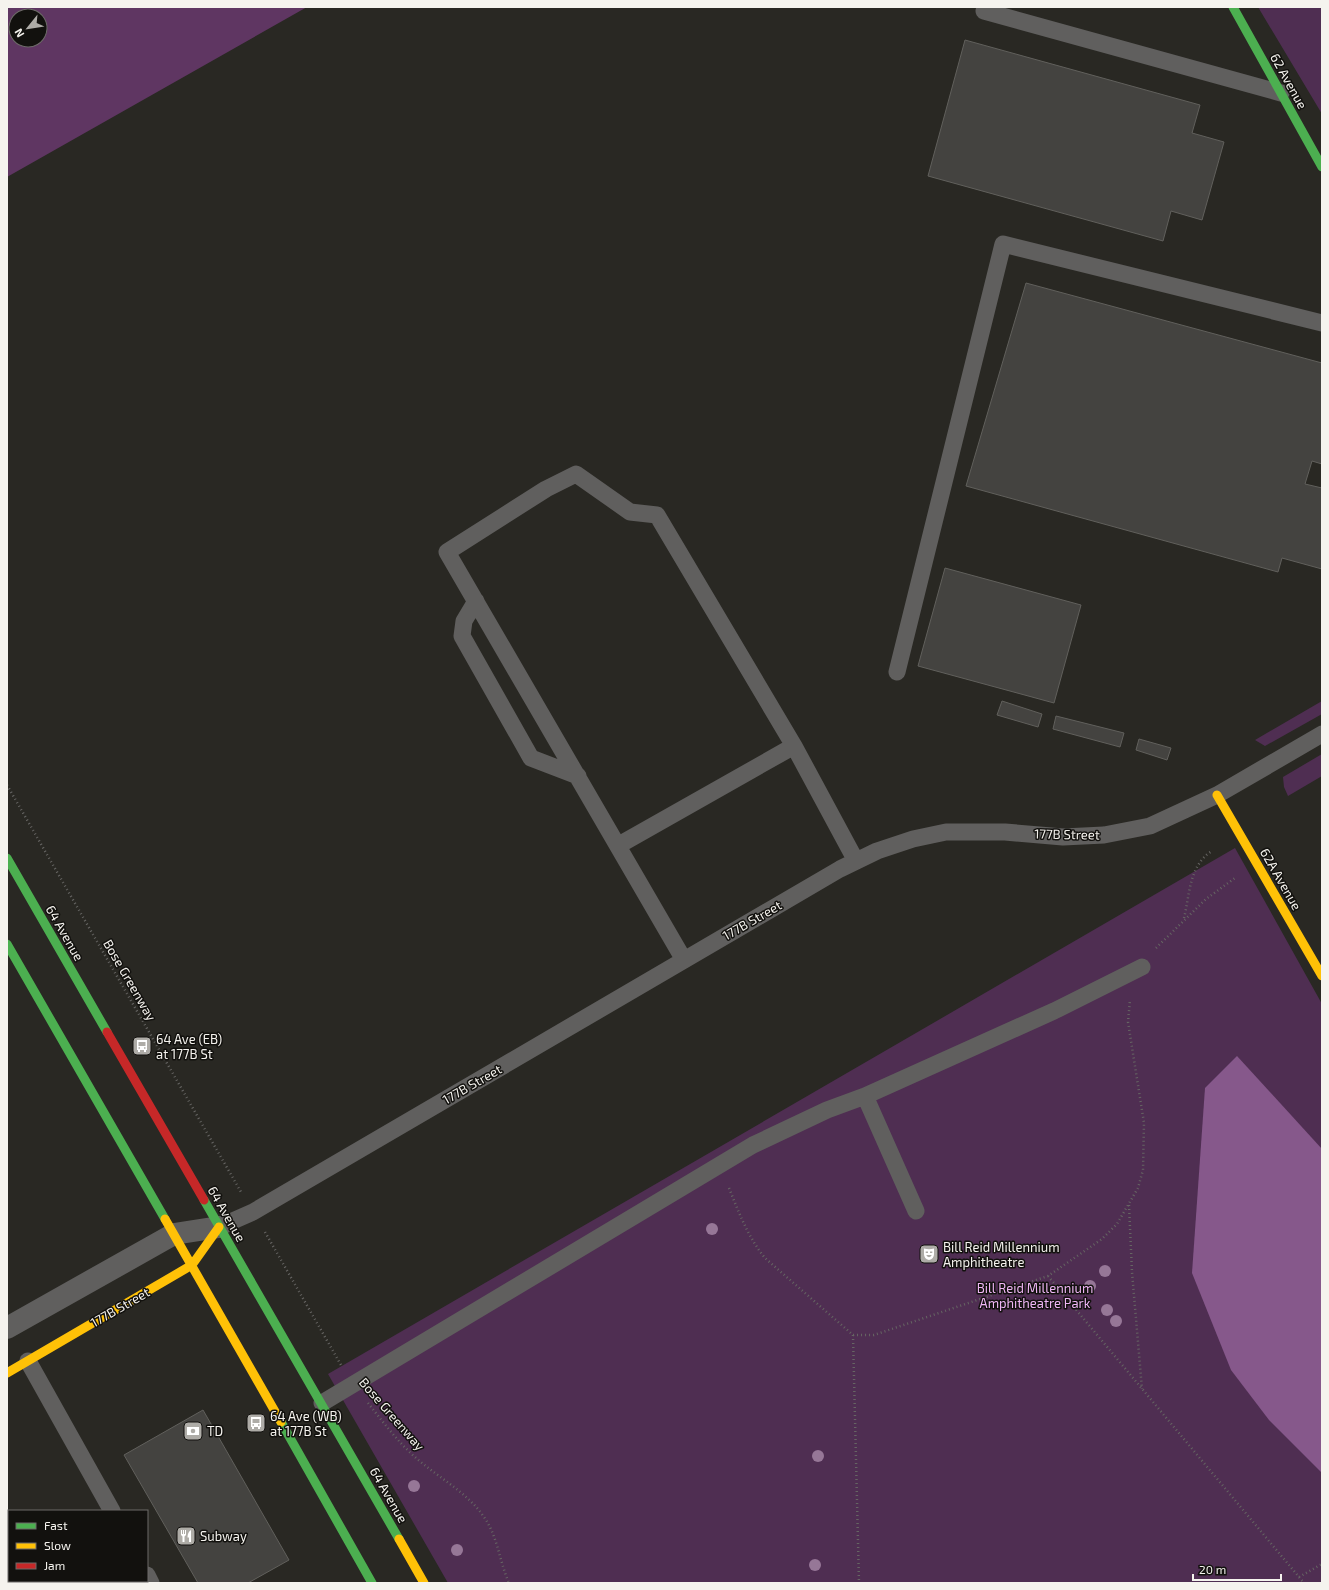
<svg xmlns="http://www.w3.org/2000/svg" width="1329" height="1590" font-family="'Exo 2',sans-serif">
	<rect width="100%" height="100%" fill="#292823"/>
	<!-- green -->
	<path fill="#4f2e52" d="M1258,7H1322V114Z
		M1322,701V714L1265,746L1255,740Z
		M1322,754V776L1288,796L1284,787L1283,777Z
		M1235,848L1322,1004V1583H448L328,1374Z"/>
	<!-- forest -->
	<path fill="#5f3662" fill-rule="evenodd" d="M7,7H307L7,177ZM16,16H40V40H16Z"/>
	<!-- water -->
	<path fill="#86588b" d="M1237,1056L1322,1149V1473L1269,1420L1231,1370L1192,1273L1205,1088Z"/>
	<!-- building -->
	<path fill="#444340" stroke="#61605c" d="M965,40L1200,105L1192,133L1224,142L1202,220L1171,211L1163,241L928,176Z
		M1026,283L1322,363V464L1312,461L1305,484L1322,488V569L1282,558L1278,572L966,486Z
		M945,568L1081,605L1054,703L918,666Z
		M1002,701L1042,714L1038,727L997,715Z
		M1056,716L1124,733L1120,747L1053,729Z
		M1139,739L1171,748L1167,760L1136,750Z
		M203,1410L289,1560L248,1583H198L124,1455Z"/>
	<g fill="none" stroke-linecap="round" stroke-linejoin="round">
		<!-- path -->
		<path stroke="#666563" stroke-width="2.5" stroke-dasharray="1 3" stroke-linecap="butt" d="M7,785L241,1192
			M1184,918C1190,894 1189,865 1212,851
			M1156,948L1206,899L1235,878
			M729,1188C739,1213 748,1237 765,1258L853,1335H874L1048,1276L1102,1239L1117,1224L1138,1188L1143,1170L1144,1123L1128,1022L1130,1000
			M1129,1205L1132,1272L1142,1389
			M265,1232L341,1365
			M1048,1276L1304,1583
			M853,1335L859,1583
			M368,1403C383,1422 398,1442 416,1458C440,1479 469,1493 486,1520C498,1539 500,1563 509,1583
			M1299,1577L1322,1564"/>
		<!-- lane -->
		<path stroke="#605f5e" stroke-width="17" d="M984,11L1281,93
			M476,601L464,621L462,636L531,758L578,776
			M897,672L1003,244L1322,323
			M794,746L856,861
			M619,845L794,746L657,515L630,512L576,474L546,489L447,552L684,960
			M865,1096L1054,1011L1142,967
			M219,1227L253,1212L840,869L877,851L913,839L946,832H1005L1063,837L1104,835L1150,826L1217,795L1322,734
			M28,1361L112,1511
			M322,1403L753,1145L827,1110L865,1096L916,1211
			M147,1575L151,1583"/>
		<!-- street -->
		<path stroke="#605f5e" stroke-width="22" d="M7,1328L174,1234L219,1227"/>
		<!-- fast -->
		<path stroke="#4caf50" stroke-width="9" d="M1233,7L1322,167
			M7,858L107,1032
			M7,944L165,1219
			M204,1200L399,1539
			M281,1422L372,1583"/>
		<!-- slow -->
		<path stroke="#ffc107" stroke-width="9" d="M1217,795L1322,976
			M165,1219L281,1422
			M7,1373L192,1265L219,1227
			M399,1539L424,1583"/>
		<!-- jam -->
		<path stroke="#c62828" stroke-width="9" d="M107,1032L204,1200"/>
	</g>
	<!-- trees -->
	<g fill="#967797">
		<circle cx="712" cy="1229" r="6"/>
		<circle cx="1105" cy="1271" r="6"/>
		<circle cx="1090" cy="1286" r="6"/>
		<circle cx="1107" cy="1310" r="6"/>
		<circle cx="1116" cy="1321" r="6"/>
		<circle cx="818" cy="1456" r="6"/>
		<circle cx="414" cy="1486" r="6"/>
		<circle cx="457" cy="1550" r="6"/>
		<circle cx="815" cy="1565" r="6"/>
	</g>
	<!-- icons -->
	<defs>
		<g id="bus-square" transform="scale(1)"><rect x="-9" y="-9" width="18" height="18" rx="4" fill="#aeaca7" stroke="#12110e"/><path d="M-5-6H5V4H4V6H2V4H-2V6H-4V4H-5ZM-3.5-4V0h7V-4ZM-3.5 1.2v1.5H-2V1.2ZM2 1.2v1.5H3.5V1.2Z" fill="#fff"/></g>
		<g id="theatre-square" transform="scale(1)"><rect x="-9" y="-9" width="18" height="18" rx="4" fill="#aeaca7" stroke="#12110e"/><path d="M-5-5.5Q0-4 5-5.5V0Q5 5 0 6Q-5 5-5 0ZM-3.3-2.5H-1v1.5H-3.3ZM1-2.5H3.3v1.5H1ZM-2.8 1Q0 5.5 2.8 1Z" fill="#fff"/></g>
		<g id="bank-square" transform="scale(1)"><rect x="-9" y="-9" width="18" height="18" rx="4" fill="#aeaca7" stroke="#12110e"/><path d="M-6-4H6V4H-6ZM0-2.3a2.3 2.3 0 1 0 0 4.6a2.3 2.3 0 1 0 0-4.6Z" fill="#fff"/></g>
		<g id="restaurant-square" transform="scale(1)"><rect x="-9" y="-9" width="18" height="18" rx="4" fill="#aeaca7" stroke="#12110e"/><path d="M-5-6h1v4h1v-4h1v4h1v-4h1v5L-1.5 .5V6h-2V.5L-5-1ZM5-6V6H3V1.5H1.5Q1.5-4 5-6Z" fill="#fff"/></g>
	</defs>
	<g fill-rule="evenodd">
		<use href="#bus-square" x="142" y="1046"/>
		<use href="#theatre-square" x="929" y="1254"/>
		<use href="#bus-square" x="256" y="1423"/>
		<use href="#bank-square" x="193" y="1431"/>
		<use href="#restaurant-square" x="186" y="1536"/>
	</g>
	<g text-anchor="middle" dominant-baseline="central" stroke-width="3" stroke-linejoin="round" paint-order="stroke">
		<!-- street labels -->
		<g font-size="13" fill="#f5f3ee" stroke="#12110e">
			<text transform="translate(1289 81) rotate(61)">62 Avenue</text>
			<text transform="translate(1067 834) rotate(1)">177B Street</text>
			<text transform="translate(1281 879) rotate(60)">62A Avenue</text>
			<text transform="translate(752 920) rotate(-30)">177B Street</text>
			<text transform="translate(65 933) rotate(60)">64 Avenue</text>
			<text transform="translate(130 980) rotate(60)">Bose Greenway</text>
			<text transform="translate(472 1084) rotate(-30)">177B Street</text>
			<text transform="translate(227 1214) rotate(60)">64 Avenue</text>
			<text transform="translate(120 1307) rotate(-30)">177B Street</text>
			<text transform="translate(392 1414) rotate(49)">Bose Greenway</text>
			<text transform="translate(389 1495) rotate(60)">64 Avenue</text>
		</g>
		<!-- poi labels -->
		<g font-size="13" fill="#f5f3ee" stroke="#12110e" text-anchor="start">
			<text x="156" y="1039">64 Ave (EB)<tspan x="156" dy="15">at 177B St</tspan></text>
			<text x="943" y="1247">Bill Reid Millennium<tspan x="943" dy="15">Amphitheatre</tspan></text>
			<text x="270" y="1416">64 Ave (WB)<tspan x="270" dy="15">at 177B St</tspan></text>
			<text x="207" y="1431">TD</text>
			<text x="200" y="1536">Subway</text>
		</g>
		<!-- park labels -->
		<g font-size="13" fill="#f0b7f6" stroke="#12110e">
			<text x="1035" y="1288">Bill Reid Millennium<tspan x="1035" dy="15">Amphitheatre Park</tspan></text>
		</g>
	</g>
	<!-- border -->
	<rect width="1329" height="1590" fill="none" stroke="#f5f3ee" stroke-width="16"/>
	<!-- legend -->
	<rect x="8" y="1510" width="140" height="72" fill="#12110e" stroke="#6d6b68"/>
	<rect x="16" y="1523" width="20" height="6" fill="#4caf50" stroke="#6d6b68"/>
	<text x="44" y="1530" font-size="12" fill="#f5f3ee">Fast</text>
	<rect x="16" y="1543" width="20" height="6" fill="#ffc107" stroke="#6d6b68"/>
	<text x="44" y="1550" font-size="12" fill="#f5f3ee">Slow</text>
	<rect x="16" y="1563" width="20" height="6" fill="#c62828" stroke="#6d6b68"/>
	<text x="44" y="1570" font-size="12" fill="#f5f3ee">Jam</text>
	<!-- north arrow -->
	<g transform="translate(28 28) rotate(240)"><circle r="19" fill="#12110e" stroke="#6d6b68"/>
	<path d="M0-3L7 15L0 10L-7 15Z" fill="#aeaca7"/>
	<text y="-6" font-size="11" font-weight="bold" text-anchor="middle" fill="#f5f3ee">N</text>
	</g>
	<!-- scale -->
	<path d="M1193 1574v6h88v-6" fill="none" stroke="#f5f3ee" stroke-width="2"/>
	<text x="1199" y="1574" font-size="12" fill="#f5f3ee" stroke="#12110e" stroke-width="3" paint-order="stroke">20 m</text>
</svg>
